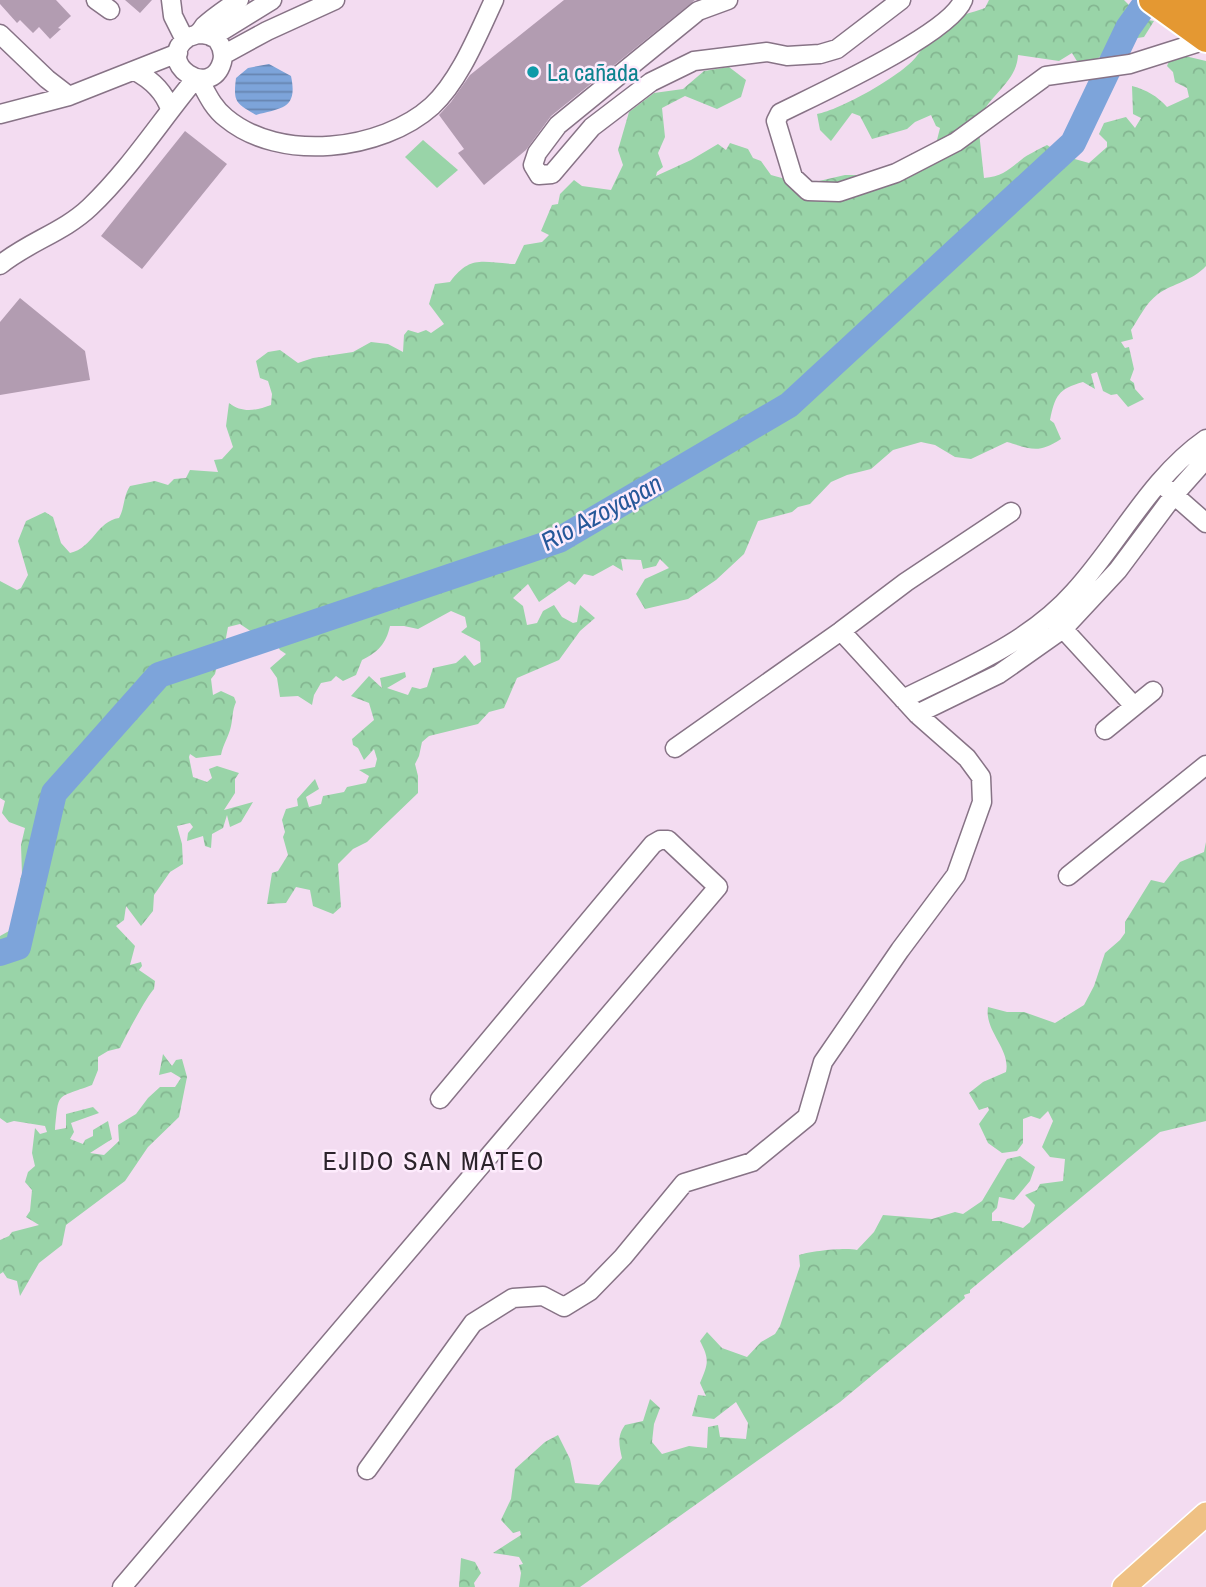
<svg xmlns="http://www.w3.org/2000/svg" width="1206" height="1587" font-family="'Archivo Narrow',sans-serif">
	<defs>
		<pattern id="forest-crowns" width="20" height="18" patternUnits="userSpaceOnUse" patternTransform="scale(1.75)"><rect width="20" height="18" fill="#99d4a8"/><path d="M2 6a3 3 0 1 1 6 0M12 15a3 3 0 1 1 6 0" fill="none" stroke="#84b691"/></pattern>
		<pattern id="water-rules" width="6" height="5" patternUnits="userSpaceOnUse" patternTransform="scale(1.75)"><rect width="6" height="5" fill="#7da4da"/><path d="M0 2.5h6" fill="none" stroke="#6785b1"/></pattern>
	</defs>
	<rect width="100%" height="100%" fill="#f3dcf1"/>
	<!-- green -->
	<path fill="#99d4a8" d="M423,140L458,170L437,188L405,157Z"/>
	<!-- forest -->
	<path fill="url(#forest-crowns)" d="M989,0H1124L1130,6L1131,13L1137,8L1143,19L1154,21L1144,37L1131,39L1126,54L1110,48L1083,71L1072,53L1059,61L1018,55C1017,77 999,89 986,107L997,113L979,132L984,178C1002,177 1008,170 1021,160C1028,154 1038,150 1047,145L1064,156L1089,163L1107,147V142L1099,134L1104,123L1126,117L1135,128L1141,118L1133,114L1132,86C1147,90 1157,96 1167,107L1189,97L1187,88L1175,82L1173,72L1167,66L1171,56H1185L1206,61V266C1192,281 1174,283 1158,294C1145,304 1140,317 1131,330L1133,339L1121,342L1125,348L1129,347L1134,369L1130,380L1134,383L1135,389L1144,399L1128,407L1117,394L1111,395L1103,391L1097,372L1091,374L1095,389L1083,382C1058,389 1055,396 1050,420L1054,423L1061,439C1038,454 1032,449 1007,442L971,459L955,457L935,445L921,442L893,450L871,469L847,475L831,482L810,504L798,507L792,512L758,521L744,554L716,580L688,599L645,609L636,594L645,579L669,568L660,559L656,566L643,569L641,560L621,559L623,571L613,565L593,576L584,574L575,585L569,581L539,602L528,584L513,598L523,606L527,625L537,623L543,611L554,605L562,617L573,623L577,622L580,605L595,618L580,631L559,660L517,678L504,708L489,712L478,724L429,736L422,742L419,756L415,764L418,776V793L367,842L353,849L338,864L341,907L333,914L313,906L310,890L296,887L286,903L267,904L272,873L278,871L288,855L283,837L285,832L282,820L286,809L298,806L297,799L315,779L319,789L306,797L309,807L321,804L323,796L344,792L347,787L366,783L369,776L359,770L375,767L377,759L374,749L364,760L358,748L353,745L352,739L374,720L369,703L351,696L369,676L382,688L380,678L405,672L406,677L387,688L408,695L412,687L420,689L427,687L433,668L456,663L465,655L474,666L481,662L480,642L461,632L467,627L465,617L451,611L418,629L404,626H390C386,644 378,652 362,660L356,675L343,681L336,676L331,681L321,683L314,695L312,705L298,696L280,697L277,678L270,668L286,654L280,650L272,636H258L240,624L228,627L224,648L233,658L228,665L217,666L215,674L211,679L213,695L221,691L234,697L236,702C232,711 233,717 231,726C229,736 223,744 221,755L196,758L190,754L189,757L193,777L207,782L212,778L209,769L217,766L239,773L235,779V793L224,810L253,802L241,822L230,827L227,815L223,828L212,834L211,848L205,846L203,836L187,841L188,833L193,827L190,823L177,826L182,844L183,864L170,872L154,895L153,911L141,926L126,906L124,920L116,926L135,946L130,965L141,962L142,966L139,970L155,981L154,989C147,996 125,1037 120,1048L108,1051L98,1057V1070L92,1085C55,1099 59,1091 55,1130L66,1128V1114L93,1107L99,1113L71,1123L74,1132L70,1139L83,1144L85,1140L93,1136V1130L108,1121L112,1139L90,1153L104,1155L119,1141L118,1125L136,1114L148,1098L160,1087H175L181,1078L171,1072L159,1075L163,1054L172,1066L176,1060L182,1059L187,1077L179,1117L148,1147L125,1181L66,1225L62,1245L39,1263L20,1296L17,1281L7,1278L3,1272L0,1274V1240L9,1236L12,1232L39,1225L26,1217L30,1211L32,1190L25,1182L28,1172L35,1166L32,1153L35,1128L40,1134L47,1132L45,1126L14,1121L7,1123L0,1118V936L18,926L17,913L29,926L30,901L18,898L22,885L20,879L22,875L21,845L25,828L9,822L2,813L5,801L0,798V581L17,590L21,588L28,575L18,541L26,521L45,512L53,517L61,543L70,553C93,548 97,521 119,518C125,507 123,497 130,486L155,481L168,485L174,479L186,478L190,470L218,472L214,460L222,459L233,447L226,426L229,403C242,413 255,411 271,405L272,394L268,381L260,378L256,361L268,352L280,350L298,363L313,358L353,352L371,342L388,344L403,352L404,335L408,330L418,333L426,330L431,333L444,324L429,304L435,284L450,282C471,254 483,263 515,264L524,245L542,242L549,235L541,231L552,205L558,204L560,194L574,180L582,186L611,190L623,165L618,150L629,112L654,93L683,89L704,71L729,67L746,80L741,97L717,109L685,96L662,108L665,137L658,153L663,167L657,172L656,176L691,160L718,144L726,150L730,143L748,149L753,158L761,161L771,175L789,180L819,181L845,175H863L899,162L912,153L920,159L936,144L940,128L936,126L931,115L915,122L907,129L872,139L860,116L852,113L831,141L820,130L817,114C840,110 901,76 916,57C925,46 931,32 944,23C955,16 972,13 985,8Z
		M1206,842V1121L1160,1132L970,1290V1293L964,1295L965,1298L840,1402L580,1587H519L521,1573L519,1565L523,1564L519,1557L493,1553L521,1535L520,1531L513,1533L501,1520L511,1499L515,1469L545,1442L558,1435L570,1459L575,1483L599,1485L622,1458C619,1445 617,1436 625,1425L643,1421L650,1399L660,1408L654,1424L652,1442L662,1454L689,1446L707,1448L708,1427L718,1425L720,1437L746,1439L748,1423L736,1402L714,1419L692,1416L698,1395L706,1396L700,1383C708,1364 710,1360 700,1341L707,1332L722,1348L747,1357L761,1342L775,1334L780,1326L800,1266L799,1255C811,1251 846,1247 857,1250L874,1232L883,1215L932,1219L955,1212L963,1214L982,1201L1007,1159L1020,1156L1035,1167L1030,1181L1014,1200L999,1197L997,1208L992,1213V1221H1000L1023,1228L1030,1222L1035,1205L1025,1195L1037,1190L1040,1184L1063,1181L1065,1159L1050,1157L1042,1147L1053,1121L1048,1111L1040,1119L1031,1116L1023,1119V1143L1017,1151L1002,1153L988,1143L979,1124L989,1110L988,1107L979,1110L969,1093L983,1082L1006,1072C1011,1049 984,1031 988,1007L1007,1012H1024L1055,1023L1084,1005L1094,986L1105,953L1120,940L1125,933V922L1151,880L1164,883L1180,862L1204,852Z
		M461,1558L475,1562L481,1573L474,1583L475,1587H459Z"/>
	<!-- water -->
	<path fill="url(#water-rules)" d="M269,64L291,76C298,109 282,108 256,115C236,103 233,103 236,78L248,68Z"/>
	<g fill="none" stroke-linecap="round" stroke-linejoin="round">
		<!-- river -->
		<path stroke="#7da4da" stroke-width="26" d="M0,953L18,947L54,793L159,675L559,540L789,405L1073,143L1128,28L1148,0"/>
	</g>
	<!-- building -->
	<path fill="#b29cb1" d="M0,0H56L71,16L58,28L61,29L50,39L39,27L33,33L20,20L17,23L0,4Z
		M125,0H152L140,13Z
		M564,0H695L551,116L526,150L484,185L458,153L464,149L439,115L451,102L470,75Z
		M185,131L227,164L142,269L101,236Z
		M20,298L85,351L90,380L0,395V322Z"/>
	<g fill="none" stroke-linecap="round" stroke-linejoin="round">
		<!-- minor casing -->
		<g stroke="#877386" stroke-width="21">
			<path id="minor" d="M96,0L110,10
				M171,0L173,16L185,40
				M728,0L698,11L558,125L537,153L533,165L539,175L552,174L592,127L651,82L694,61L767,52L787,56L820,54L837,49L901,0
				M963,0C950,34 818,94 780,113L776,121L793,177L808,191L839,192L896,173L956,142L1046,76L1130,64L1206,40
				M0,34L47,79L69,96
				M198,34C206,34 213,35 218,41C222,47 224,55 222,62C211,101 154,63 187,38C190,36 194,36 197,34C200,32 202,29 204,26C215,16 227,8 239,0
				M212,37L272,0
				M223,55L267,31L335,0
				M135,71C152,80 164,91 170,109
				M199,79C207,94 213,108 226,118C280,163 382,151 432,106C460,80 478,34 494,0
				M0,114L69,96L178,53
				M0,265C28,242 64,232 90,207C130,169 161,120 196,78
				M1165,487L1206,523
				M1055,620L1134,706
				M903,699C963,669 1029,643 1074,592C1119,543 1150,478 1206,439
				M917,714L999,674L1063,629L1118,570L1174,495L1206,459
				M1105,730L1153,691
				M675,748L841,631L906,582L1011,512
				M1068,876L1206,765
				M367,1470L473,1323L513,1298L543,1296L564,1307L590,1291L623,1257L684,1183L752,1162L807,1117L823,1062L900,950L956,875L982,802L981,777L967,758L917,714L841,631
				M122,1587L718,887L668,840H660L653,844L440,1099"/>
		</g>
		<!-- major casing -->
		<g stroke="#fff" stroke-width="26">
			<path id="major" d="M1124,1587L1206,1514"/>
		</g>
		<!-- highway casing -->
		<g stroke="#fff" stroke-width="30">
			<path id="highway" d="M1152,0L1206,39
				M1187,0L1206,14"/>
		</g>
		<!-- minor -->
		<use href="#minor" stroke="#fff" stroke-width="18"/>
		<!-- major -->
		<use href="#major" stroke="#efc184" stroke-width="23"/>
		<!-- highway -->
		<use href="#highway" stroke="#e49832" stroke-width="26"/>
	</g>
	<!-- markers -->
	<circle fill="#0f9aa8" stroke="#fdebfc" stroke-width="2.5" cx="533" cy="72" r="7"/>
	<g text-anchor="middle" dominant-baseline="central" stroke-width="5" stroke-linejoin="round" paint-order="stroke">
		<!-- culture labels -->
		<g font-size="24" fill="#0d838f" stroke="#fdebfc" text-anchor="start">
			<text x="547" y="72">La cañada</text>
		</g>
		<!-- water labels -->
		<g font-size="26" font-style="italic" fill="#265799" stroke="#fdebfc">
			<text transform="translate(601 512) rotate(-28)">Rio Azoyapan</text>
		</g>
		<!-- neighbourhood labels -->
		<g font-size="26" letter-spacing="2" fill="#2b232b" stroke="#fdebfc">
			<text x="434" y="1160">EJIDO SAN MATEO</text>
		</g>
	</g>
</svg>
